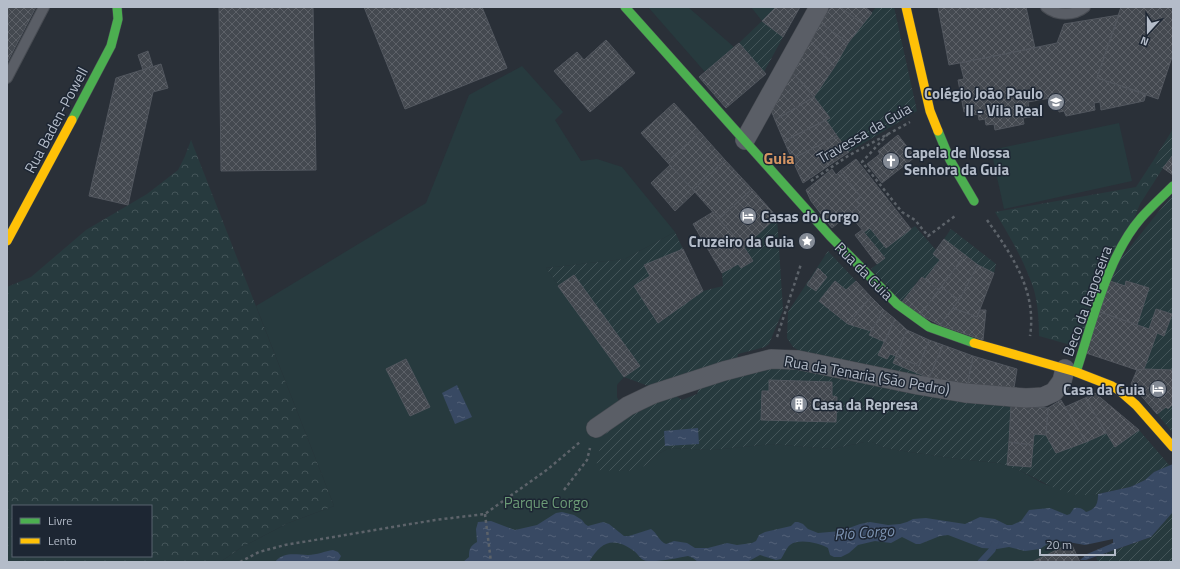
<svg xmlns="http://www.w3.org/2000/svg" width="1180" height="569" font-family="'Titillium Web',sans-serif">
	<defs>
		<pattern id="forest-crowns" width="20" height="18" patternUnits="userSpaceOnUse"><rect width="20" height="18" fill="#273a3e"/><path d="M2 6a3 3 0 1 1 6 0M12 15a3 3 0 1 1 6 0" fill="none" stroke="#445559"/></pattern>
		<pattern id="garden-furrows" width="10" height="10" patternUnits="userSpaceOnUse"><rect width="10" height="10" fill="#273a3e"/><path d="M-1 1l2-2M0 10L10 0M9 11l2-2" fill="none" stroke="#445559"/></pattern>
		<pattern id="water-ripples" width="26" height="14" patternUnits="userSpaceOnUse"><rect width="26" height="14" fill="#384963"/><path d="M2 4q2-2 4 0t4 0M15 11q2-2 4 0t4 0" fill="none" stroke="#526178"/></pattern>
		<pattern id="building-cross-hatch" width="8" height="8" patternUnits="userSpaceOnUse"><rect width="8" height="8" fill="#444950"/><path d="M0 0l8 8M0 8l8-8" fill="none" stroke="#5d6168"/></pattern>
	</defs>
	<rect width="100%" height="100%" fill="#2a3038"/>
	<!-- green -->
	<path fill="#273a3e" d="M648,7H688L734,47L705,72Z
		M751,7H776L762,21Z
		M522,66L563,112L555,120L581,161L597,159L622,167L675,232L625,259L546,268L624,377L617,385V397L625,413L619,470L627,471L646,465L658,454L667,449L674,448L711,450L771,444L832,449L864,442H872L882,447L897,450L958,459L999,463L1021,471L1042,483L1077,495L1098,494C1098,502 1097,506 1091,510L1068,542L1071,543L1032,562H220L242,547L288,523L334,506L256,306L426,203L469,95Z
		M1119,123L1132,181L1004,209L991,150Z"/>
	<!-- forest -->
	<path fill="url(#forest-crowns)" fill-rule="evenodd" d="M191,140L334,506L288,523L242,547L220,562H7V287L31,277L86,230L147,194L178,170L185,156ZM13,506H151V556H13Z
		M1153,161L1163,168L1140,204L1081,348L1039,336C1039,321 1038,305 1034,290C1025,262 1010,237 995,212L1136,187Z"/>
	<!-- garden -->
	<path fill="url(#garden-furrows)" d="M876,7H894L917,111L849,152L826,120L830,118L814,97L835,66L848,43Z
		M762,21L783,37L764,72L739,43Z
		M1173,129V155L1163,168L1153,161Z
		M1173,194V370L1144,369L1157,333L1164,335L1171,314L1157,309L1149,329L1137,325L1149,288L1127,281L1125,286L1110,281L1122,257Z
		M777,217L783,310L769,344L765,347L738,354L737,361L654,388L624,377L546,268L625,259L675,232L683,249L644,265L650,276L634,286L658,323L703,291L723,286L722,273L738,264L753,261L744,247Z
		M915,226L936,250L933,254L940,260L925,279L921,277L902,302L871,269L885,258L864,232L870,228L886,248Z
		M951,229L996,264L994,273L978,265L944,239Z
		M828,251L856,281L846,290L835,281L819,301L848,324L871,331L869,335L885,342L878,355L887,359L890,354L896,356L893,363L929,378L801,352L793,347L787,338L788,312Z
		M787,366L1011,405L1007,465L1031,467L1034,434L1046,435L1056,453L1086,442L1106,433L1115,447L1139,430L1170,466L1154,472L1145,480L1130,487L1098,494L1089,495H1077L1056,489L1021,471L999,463L958,459L897,450L882,447L872,442H864L832,449L771,444L711,450L674,448L667,449L658,454L646,465L638,469L627,471L596,470L598,455L602,441L610,428L626,413L676,396L682,400L697,394L699,389C727,378 758,369 787,366Z
		M1173,404V433L1157,414L1166,407L1168,409Z
		M1173,512V562H1098L1096,557L1151,537Z"/>
	<!-- water -->
	<path fill="url(#water-ripples)" d="M457,385L472,417L455,424L442,393Z
		M698,428L699,444L665,446L664,431Z
		M1173,464V512L1151,537L1086,560H1080L1087,554L1113,543V539L1085,545L1068,542L1052,541L1040,549L1025,551L1009,547L997,549L982,548L948,535L940,536L920,544H916L902,537L891,543L875,541L858,545L849,553L841,557H834L830,555L828,548C819,543 799,538 790,545C786,548 784,555 781,559L776,560L760,555L747,562H698L693,558L688,556C677,558 659,562 648,561C641,561 639,555 634,551C613,536 601,542 589,562H463L469,557C469,549 470,546 477,542L476,529L478,522L491,521L515,530L537,525L556,513L562,512L574,515L582,520L585,524L588,526L603,522L609,524L624,536H629L651,529C657,533 659,541 666,544L674,541L687,543L695,548H708L727,543L737,545L752,543L756,541L759,535L765,532L791,526L795,522H798L803,524L808,529L818,533L841,531L860,524L870,522L888,525L900,524L907,522L913,519L926,518L965,524L980,517L995,519L1007,525H1012L1021,521L1029,510L1039,509L1050,508L1067,515L1070,514L1074,508C1079,507 1082,508 1086,512C1095,509 1098,505 1098,494L1130,487L1145,480L1154,472Z
		M333,550L338,552L341,556L339,560L336,562H275C284,551 296,555 308,555C317,555 325,551 333,550Z"/>
	<g fill="none" stroke-linecap="round" stroke-linejoin="round">
		<!-- stream -->
		<path stroke="#384963" stroke-width="7" d="M981,562L992,550L996,541"/>
	</g>
	<!-- building -->
	<path fill="url(#building-cross-hatch)" stroke="#52575f" d="M7,7H36L7,63L8,12Z
		M219,7H313L316,170L221,171Z
		M364,7H482L507,68L405,109Z
		M776,7H800L783,37L762,21Z
		M831,7H840L863,24L848,43L821,23Z
		M840,7H865L872,13L863,24Z
		M938,7H1026L1035,48L949,65Z
		M1121,7H1173V54L1158,99L1097,78Z
		M1119,15L1097,78L1146,94L1144,101L1101,110L1100,102L1094,103L1095,110L1066,116L1064,111L1059,112L1056,97L1028,102L1030,117L1023,118L1024,124L995,130L994,124L986,125L985,119L979,120L978,114L972,115L971,110L964,112L958,80L964,79L960,63L1057,43L1064,24Z
		M821,23L848,43L835,66L811,41Z
		M606,40L635,73L590,112L554,71L577,52L584,60Z
		M811,41L835,66L814,97L793,73Z
		M739,43L766,74L726,108L699,77Z
		M148,51L153,67L143,70L138,55Z
		M161,64L168,88L153,92L128,205L89,196L116,78Z
		M793,73L814,97L775,120L771,110Z
		M814,97L830,118L784,141L775,120Z
		M674,103L700,132L667,162L641,133Z
		M826,120L837,136L792,159L784,141Z
		M700,132L725,160L693,190L667,162Z
		M898,135L915,157L882,183L867,164L880,154L878,151Z
		M837,136L849,152L803,183L792,159Z
		M1173,155V175L1163,168Z
		M856,159L911,229L886,248L870,228L864,232L849,214L860,205L856,201L861,197L840,171Z
		M725,160L752,189L719,219L693,190Z
		M670,165L695,192L675,211L651,183Z
		M832,169L836,175L840,171L861,197L856,201L860,205L832,228L811,201L806,190Z
		M752,189L777,217L744,247L719,219Z
		M713,212L744,247L753,261L741,268L738,264L722,273L693,224Z
		M862,230L885,258L877,264L855,235Z
		M944,239L965,255L939,290L925,279L940,260L933,254Z
		M683,249L703,291L658,323L634,286L650,276L644,265Z
		M965,255L978,265L959,300L941,287Z
		M978,265L994,273L977,317L953,308L959,300Z
		M818,268L827,277L816,291L807,285Z
		M574,275L640,366L624,377L558,286Z
		M922,277L939,290L920,315L902,302Z
		M835,281L846,290L856,281L871,297L848,324L819,301Z
		M1110,281L1125,286L1126,281L1149,288L1137,325L1100,312Z
		M941,287L959,300L940,325L920,315Z
		M871,297L884,310L871,331L848,324Z
		M953,308L977,317L980,310H986L983,340L940,325Z
		M1156,309L1172,314L1164,336L1157,333L1144,369L1137,370L1086,353L1100,312L1149,329Z
		M884,310L895,319L885,342L869,335Z
		M895,319L907,330L896,356L890,354L887,359L878,355Z
		M907,330L929,340L919,366L896,356Z
		M929,340L943,345L929,378L893,363L896,356L919,366Z
		M943,345L973,356L967,388L929,378Z
		M973,356L1017,369L1013,394L967,388Z
		M406,359L430,407L410,416L386,369Z
		M1144,369L1173,370V404L1168,409L1166,407L1157,414L1131,384L1137,370Z
		M769,380L832,382V396L837,397L836,422L761,420L762,391H769Z
		M1095,393L1139,430L1115,447L1085,398Z
		M1085,398L1106,433L1086,442L1065,407Z
		M1061,400L1086,442L1056,453L1046,435L1048,408Z
		M1011,405L1048,408L1046,435L1034,434L1033,445L1009,442Z
		M1009,442L1033,445L1031,467L1007,465Z
		M1071,543L1080,562H1032Z"/>
	<g fill="none" stroke-linecap="round" stroke-linejoin="round">
		<!-- lane casing -->
		<g stroke="#484c53" stroke-width="12">
			<path id="lane" d="M1046,7C1057,16 1074,16 1085,7
				M7,78L44,7"/>
		</g>
		<!-- street casing -->
		<g stroke="#484c53" stroke-width="20">
			<path id="street" d="M745,140L819,7
				M596,428L628,406L653,394L724,371L771,359L798,360L918,385L965,393L1026,398L1043,397L1054,392L1062,381L1065,369"/>
		</g>
		<!-- fast casing -->
		<g stroke="#484c53" stroke-width="10">
			<path id="fast" d="M625,7L830,236L897,304L929,327L974,343
				M72,120L111,46L118,19L117,7
				M938,131L950,160L974,201
				M1076,372C1092,324 1107,257 1141,218C1151,207 1162,197 1173,186"/>
		</g>
		<!-- slow casing -->
		<g stroke="#484c53" stroke-width="10">
			<path id="slow" d="M906,7L930,111L938,131
				M7,241L72,120
				M974,343L1076,372L1112,386L1120,391L1136,405L1173,447"/>
		</g>
		<!-- path -->
		<path stroke="#5d636a" stroke-width="2.5" stroke-dasharray="3 3" stroke-linecap="butt" d="M888,134L862,162L902,212L915,220L928,236L955,216
			M811,181L848,156L910,122
			M987,220C1012,255 1037,291 1030,336
			M777,337L801,264
			M564,490L587,460L590,448
			M485,514L491,562
			M240,562L259,552L285,545L435,520L485,514L548,469L580,442"/>
		<!-- lane -->
		<use href="#lane" stroke="#5a5e66" stroke-width="10"/>
		<!-- street -->
		<use href="#street" stroke="#5a5e66" stroke-width="19"/>
		<!-- fast -->
		<use href="#fast" stroke="#4caf50" stroke-width="9"/>
		<!-- slow -->
		<use href="#slow" stroke="#ffc107" stroke-width="9"/>
	</g>
	<!-- icons -->
	<defs>
		<g id="school-disc" transform="scale(0.9)"><circle r="9.5" fill="#848b96" stroke="#1d2633"/><path d="M0-5L7-2L0 1L-7-2ZM-4 1L0 2.5L4 1V4Q0 6-4 4Z" fill="#fff"/></g>
		<g id="church-disc" transform="scale(0.9)"><circle r="9.5" fill="#848b96" stroke="#1d2633"/><path d="M-1.2-6h2.4v3.5h3.3v2.4h-3.3V6h-2.4V-.1h-3.3v-2.4h3.3Z" fill="#fff"/></g>
		<g id="hotel-disc" transform="scale(0.9)"><circle r="9.5" fill="#848b96" stroke="#1d2633"/><path d="M-6-4.5h1.5V1H6V5H4.5V3h-9V5H-6ZM-4 0a1.8 1.8 0 1 1 3.6 0ZM.5 0V-2.5h3Q6-2.5 6 0Z" fill="#fff"/></g>
		<g id="sight-disc" transform="scale(0.9)"><circle r="9.5" fill="#848b96" stroke="#1d2633"/><path d="M0-6L1.8-2.2L6-1.7L2.9 1.2L3.7 5.4L0 3.3L-3.7 5.4L-2.9 1.2L-6-1.7L-1.8-2.2Z" fill="#fff"/></g>
		<g id="building-disc" transform="scale(0.9)"><circle r="9.5" fill="#848b96" stroke="#1d2633"/><path d="M-4-6H4V6H1V3H-1V6H-4ZM-2.5-4.3h1.7v1.8h-1.7ZM.8-4.3h1.7v1.8H.8ZM-2.5-1h1.7V.8h-1.7ZM.8-1h1.7V.8H.8Z" fill="#fff"/></g>
	</defs>
	<g fill-rule="evenodd">
		<use href="#school-disc" x="1056" y="102"/>
		<use href="#church-disc" x="891" y="161"/>
		<use href="#hotel-disc" x="748" y="216"/>
		<use href="#sight-disc" x="807" y="241"/>
		<use href="#hotel-disc" x="1158" y="389"/>
		<use href="#building-disc" x="799" y="404"/>
	</g>
	<g text-anchor="middle" dominant-baseline="central" stroke-width="3" stroke-linejoin="round" paint-order="stroke">
		<!-- poi labels -->
		<g font-size="15" font-weight="bold" fill="#b4bcc9" stroke="#1d2633" text-anchor="end">
			<text x="1043" y="93">Colégio João Paulo<tspan x="1043" dy="17">II - Vila Real</tspan></text>
			<text x="904" y="152" text-anchor="start">Capela de Nossa<tspan x="904" dy="17">Senhora da Guia</tspan></text>
			<text x="761" y="216" text-anchor="start">Casas do Corgo</text>
			<text x="794" y="241">Cruzeiro da Guia</text>
			<text x="1145" y="389">Casa da Guia</text>
			<text x="812" y="404" text-anchor="start">Casa da Represa</text>
		</g>
		<!-- street labels -->
		<g font-size="15" fill="#b4bcc9" stroke="#1d2633">
			<text transform="translate(56 120) rotate(-62)">Rua Baden-Powell</text>
			<text transform="translate(864 133) rotate(-30)">Travessa da Guia</text>
			<text transform="translate(864 271) rotate(45)">Rua da Guia</text>
			<text transform="translate(1087 301) rotate(-70)">Beco da Raposeira</text>
			<text transform="translate(867 375) rotate(10)">Rua da Tenaria (São Pedro)</text>
		</g>
		<!-- park labels -->
		<g font-size="15" fill="#6b9a76" stroke="#1d2633">
			<text x="546" y="502">Parque Corgo</text>
		</g>
		<!-- neighbourhood labels -->
		<g font-size="16" font-weight="bold" fill="#d59563" stroke="#1d2633">
			<text x="779" y="158">Guia</text>
		</g>
		<!-- water labels -->
		<g font-size="16" font-style="italic" fill="#7c92b1" stroke="#1d2633">
			<text transform="translate(864 532) rotate(-4)">Rio Corgo</text>
		</g>
	</g>
	<!-- border -->
	<rect width="1180" height="569" fill="none" stroke="#b4bcc9" stroke-width="16"/>
	<!-- legend -->
	<rect x="12" y="505" width="140" height="52" fill="#1d2633" stroke="#59626f"/>
	<rect x="20" y="518" width="20" height="6" fill="#4caf50" stroke="#59626f"/>
	<text x="48" y="525" font-size="12" fill="#b4bcc9">Livre</text>
	<rect x="20" y="538" width="20" height="6" fill="#ffc107" stroke="#59626f"/>
	<text x="48" y="545" font-size="12" fill="#b4bcc9">Lento</text>
	<!-- north arrow -->
	<g transform="translate(1148 32) rotate(201)" stroke="#1d2633" stroke-width="3" paint-order="stroke">
	<path d="M0-3L7 15L0 10L-7 15Z" fill="#b4bcc9"/>
	<text y="-6" font-size="11" font-weight="bold" text-anchor="middle" fill="#b4bcc9">N</text>
	</g>
	<!-- scale -->
	<path d="M1040 549v6h75v-6" fill="none" stroke="#b4bcc9" stroke-width="2"/>
	<text x="1046" y="549" font-size="12" fill="#b4bcc9" stroke="#1d2633" stroke-width="3" paint-order="stroke">20 m</text>
</svg>
